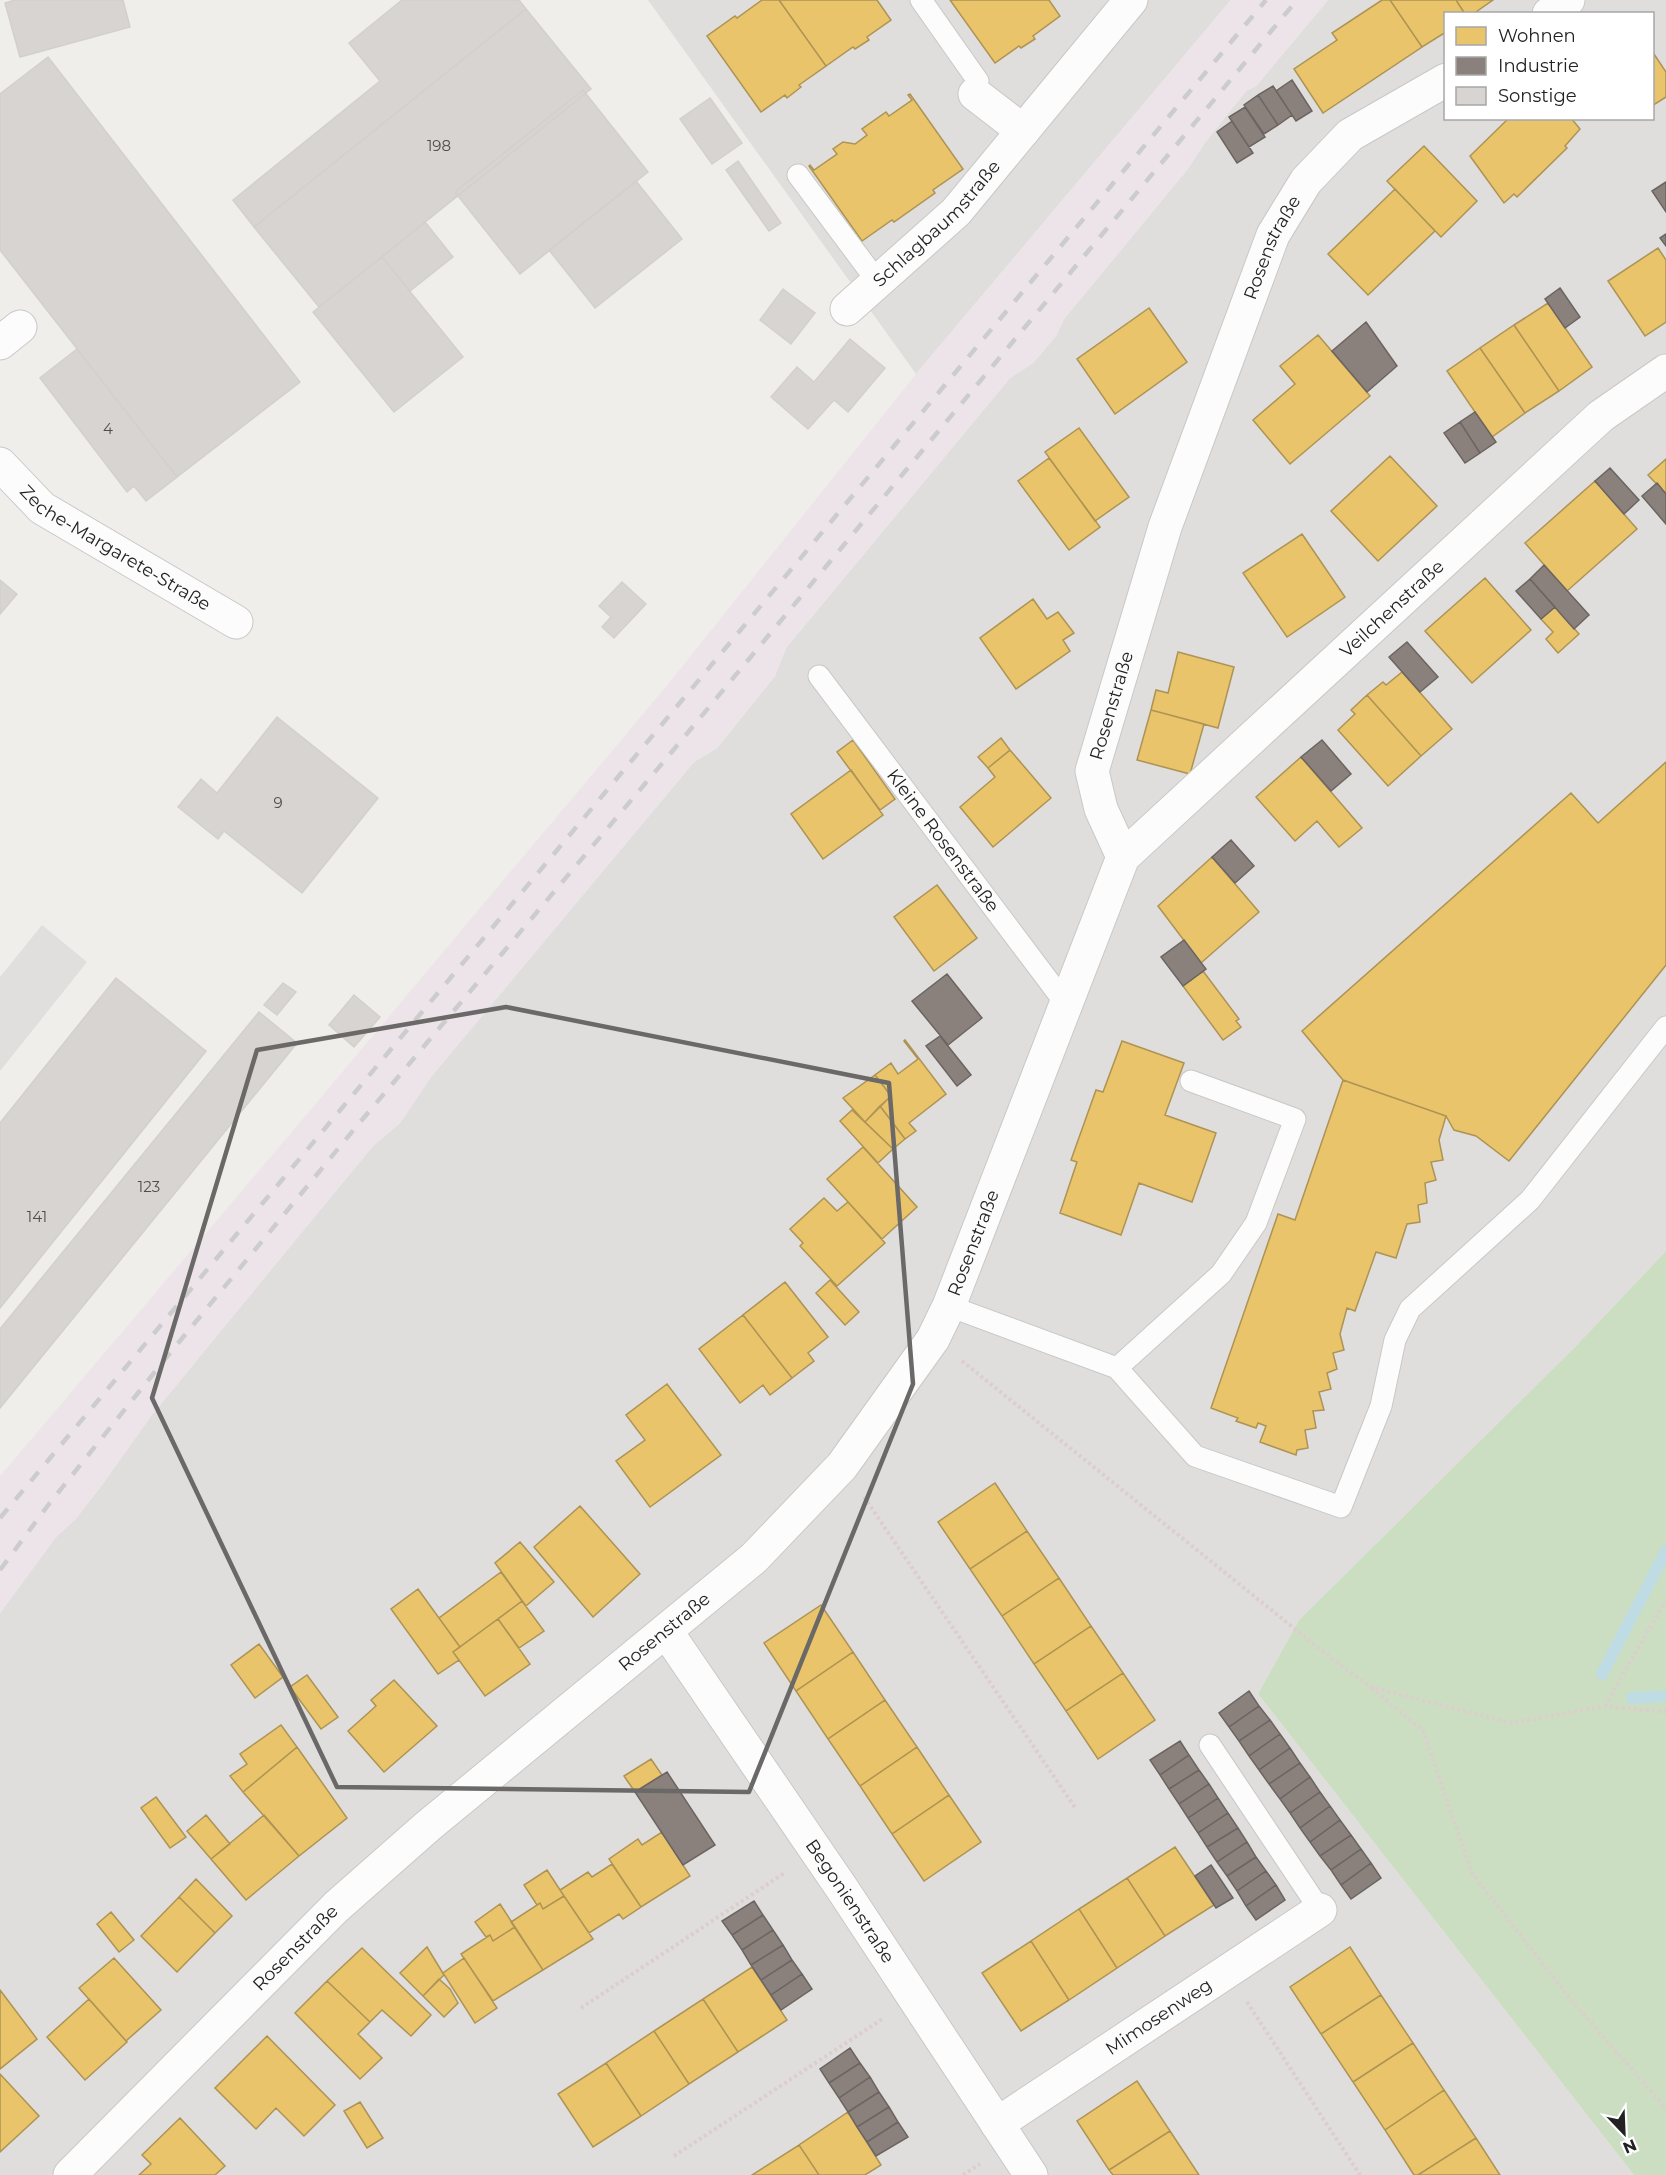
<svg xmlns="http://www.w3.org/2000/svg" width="1666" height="2175" font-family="Montserrat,sans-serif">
	<rect width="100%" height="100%" fill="#f0eeeb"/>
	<!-- residential -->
	<path fill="#dfdedc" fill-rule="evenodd" d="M648,0H1231L916,374Z
		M1328,0H1666V1251L1575,1347L1299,1620L1258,1694L1634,2175H0V1613L56,1537L76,1518L102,1485L151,1416L265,1277L373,1146L400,1123L431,1077L694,762L717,748L775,676L786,648L1010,378L1033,363L1056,336L1064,319L1187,170L1204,144L1246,91L1256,86ZM1446,14H1652V118H1446Z"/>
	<!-- industrial -->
	<path fill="#ede4e9" d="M1231,0H1328L1256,86L1246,91L1204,144L1187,170L1064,319L1056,336L1033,363L1010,378L786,648L775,676L717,748L694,762L431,1077L400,1123L373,1146L265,1277L151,1416L102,1485L76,1519L56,1537L0,1613V1476L318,1101L669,683L916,374Z"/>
	<!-- forest -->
	<path fill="#cbdec1" d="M1666,1251V2175H1634L1258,1694L1299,1620L1575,1347Z"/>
	<!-- parking -->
	<path fill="#e0dfde" d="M42,925L87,962L0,1071V977Z"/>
	<!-- homes -->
	<path fill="#e9c46a" stroke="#ad9354" stroke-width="1.5" d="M762,0H779L826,66L799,85L801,87L787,98L785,95L761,112L707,36L735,16L737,18Z
		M779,0H877L891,20L867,37L869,40L855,49L853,47L826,66Z
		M950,0H1049L1060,16L1033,36L1035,39L1021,48L1019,46L995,63Z
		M1382,0H1390L1422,47L1323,113L1294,69L1337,40L1332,33Z
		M1390,0H1456L1465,14H1446V32L1422,47Z
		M1456,0H1493L1473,14H1465Z
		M1652,51L1666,72V97L1652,106Z
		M910,94L963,169L933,190L935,193L894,222L892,220L862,241L809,166L810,165L814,170L837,154L833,149L843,142L855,144L867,135L862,129L886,112L889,116L912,100L908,95Z
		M1509,118H1571L1580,129L1565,146L1567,148L1517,197L1514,194L1504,203L1470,156Z
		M1424,146L1477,201L1441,237L1387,181Z
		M1395,189L1435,231L1368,295L1328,254Z
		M1658,248L1666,260V322L1645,336L1608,281Z
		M1548,303L1592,367L1559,391L1514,325Z
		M1149,308L1187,362L1115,414L1077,359Z
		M1514,325L1559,391L1525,413L1480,348Z
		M1318,335L1370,396L1290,464L1253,420L1295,384L1280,366Z
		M1480,348L1525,413L1492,437L1447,371Z
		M1079,428L1129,497L1095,521L1045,452Z
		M1390,456L1437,506L1378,561L1331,511Z
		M1049,458L1100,527L1069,550L1018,481Z
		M1666,459V494L1648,475Z
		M1595,481L1637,529L1567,591L1525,543Z
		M1302,534L1345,597L1287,637L1243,573Z
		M1485,578L1531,630L1472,683L1425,631Z
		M1033,599L1047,619L1058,612L1074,633L1063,640L1070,651L1016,689L980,638Z
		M1555,607L1579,634L1558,653L1546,639L1553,632L1541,619Z
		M1178,652L1234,667L1218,728L1151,710L1156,690L1168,693Z
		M1402,672L1452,729L1421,756L1367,695L1383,682L1386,685Z
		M1367,695L1421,756L1388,786L1338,730L1355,714L1351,710Z
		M1151,710L1204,724L1190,774L1137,760Z
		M1001,738L1010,750L988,768L978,757Z
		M853,740L895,799L880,810L837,752Z
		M1010,750L1051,798L993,847L960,807L995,777L988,768Z
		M1301,757L1362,828L1339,847L1317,821L1295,841L1256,797Z
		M1666,762V965L1509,1161L1476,1136L1454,1130L1446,1116L1343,1080L1302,1031L1571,793L1598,823Z
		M851,770L883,815L823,859L791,814Z
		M1212,857L1259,912L1201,963L1158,906Z
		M937,885L977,938L934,971L894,917Z
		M1203,971L1239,1019L1236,1021L1241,1027L1223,1040L1183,986Z
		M905,1040L946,1094L909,1123L916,1131L905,1139L880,1106L891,1096L875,1075L891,1063L898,1074L918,1059L904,1041Z
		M1122,1041L1184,1063L1165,1115L1216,1133L1192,1202L1139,1183L1121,1235L1060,1213L1077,1162L1071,1160L1096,1090L1103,1092Z
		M875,1075L891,1096L865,1122L843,1098Z
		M1343,1080L1446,1116L1439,1140L1443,1160L1431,1162L1436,1180L1425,1183L1427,1203L1418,1205L1420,1222L1407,1224L1396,1258L1376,1252L1355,1311L1347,1308L1340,1334L1344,1350L1333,1353L1337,1369L1327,1373L1331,1389L1319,1392L1324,1410L1313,1411L1316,1428L1305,1430L1308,1448L1297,1450L1296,1455L1260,1442L1266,1426L1258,1423L1256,1428L1236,1421L1238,1418L1211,1408L1278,1214L1295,1220Z
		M880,1106L905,1139L893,1149L865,1122Z
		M852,1110L893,1149L878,1163L840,1121Z
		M863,1147L917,1207L882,1239L827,1179Z
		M824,1198L837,1211L848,1202L885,1243L837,1286L800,1246L803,1243L790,1229Z
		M830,1280L859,1312L845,1325L816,1293Z
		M785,1282L828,1337L808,1353L814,1361L792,1378L743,1315Z
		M743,1315L792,1378L770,1395L763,1385L740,1403L699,1349Z
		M667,1384L721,1455L650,1507L616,1461L645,1440L626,1415Z
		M995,1483L1027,1531L970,1569L938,1522Z
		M580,1506L640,1574L593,1617L534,1547Z
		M1027,1531L1059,1578L1002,1616L970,1569Z
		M520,1542L554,1582L526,1606L495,1563Z
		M501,1572L522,1601L460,1647L439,1618Z
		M1059,1578L1091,1626L1034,1664L1002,1616Z
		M418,1589L460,1647L453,1652L459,1660L438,1674L391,1609Z
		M522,1601L544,1631L519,1648L498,1619Z
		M821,1605L853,1652L796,1691L764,1643Z
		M498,1619L530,1664L485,1696L453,1652Z
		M1091,1626L1123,1673L1066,1711L1034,1664Z
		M259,1644L283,1677L255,1698L231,1665Z
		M853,1652L885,1700L828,1739L796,1691Z
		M1123,1673L1155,1720L1098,1759L1066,1711Z
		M307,1675L338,1717L321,1729L290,1687Z
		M394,1680L437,1726L384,1772L348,1731L376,1706L371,1700Z
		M885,1700L917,1747L860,1786L828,1739Z
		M281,1725L297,1747L243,1792L230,1776L247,1764L240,1754Z
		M297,1747L347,1818L299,1856L243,1792Z
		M917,1747L949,1795L892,1834L860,1786Z
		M651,1759L662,1775L635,1792L624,1776Z
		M949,1795L981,1842L924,1881L892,1834Z
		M156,1797L186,1837L170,1848L141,1808Z
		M206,1815L230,1844L211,1859L187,1831Z
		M264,1815L299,1856L246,1900L211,1859Z
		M662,1832L690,1876L641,1907L609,1859L638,1839L642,1845Z
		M1175,1847L1214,1905L1165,1936L1127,1878Z
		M612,1864L641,1907L623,1919L619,1914L589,1933L560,1890L588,1872L592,1877Z
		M547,1870L564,1896L543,1909L540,1903L537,1905L524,1885Z
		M1127,1878L1165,1936L1117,1968L1079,1909Z
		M196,1879L232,1916L215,1933L179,1897Z
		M564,1896L593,1939L543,1970L511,1922L540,1903L543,1909Z
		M179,1897L215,1933L177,1972L141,1936Z
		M500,1904L515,1927L493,1941L490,1935L486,1937L475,1922Z
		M1079,1909L1117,1968L1069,2000L1031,1941Z
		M111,1912L134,1940L119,1952L97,1924Z
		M515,1927L543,1970L493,2001L461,1954L490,1935L493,1941Z
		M1031,1941L1069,2000L1021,2031L982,1973Z
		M427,1947L444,1975L423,1996L400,1973Z
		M1350,1947L1381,1995L1321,2034L1290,1987Z
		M362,1948L431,2015L411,2036L382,2010L370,2022L327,1981Z
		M114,1958L161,2010L126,2041L79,1988Z
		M464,1958L497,2008L475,2023L443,1973Z
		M752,1967L787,2020L738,2052L703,1999Z
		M439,1979L450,1989L458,2003L444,2017L423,1996Z
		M327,1981L370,2022L358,2034L382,2058L360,2079L295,2013Z
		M0,1990L37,2039L0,2069Z
		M1381,1995L1413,2043L1353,2082L1321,2034Z
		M89,1999L127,2042L85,2080L47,2037Z
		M703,1999L738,2052L689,2084L654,2031Z
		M654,2031L689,2084L641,2116L606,2063Z
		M267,2036L335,2105L304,2136L276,2108L256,2129L215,2088Z
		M1413,2043L1444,2090L1385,2130L1353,2082Z
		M606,2063L641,2116L593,2147L558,2094Z
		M0,2074L39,2116L0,2152Z
		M1137,2081L1170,2131L1109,2170L1077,2121Z
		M1444,2090L1476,2138L1418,2175H1414L1385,2130Z
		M360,2102L383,2138L367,2148L344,2111Z
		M848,2112L881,2165L865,2175H819L799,2145Z
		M180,2118L225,2166L215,2175H139L151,2164L142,2155Z
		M1170,2131L1199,2175H1113L1109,2170Z
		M1476,2138L1500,2175H1418Z
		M799,2145L819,2175H752Z"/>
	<!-- industry -->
	<path fill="#8a817c" stroke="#6b6461" stroke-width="1.5" d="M1292,80L1312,111L1296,121L1276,91Z
		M1273,86L1292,115L1278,125L1258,95Z
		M1258,95L1278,125L1264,134L1244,105Z
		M1245,107L1265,137L1249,147L1229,117Z
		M1232,121L1253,153L1237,163L1217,132Z
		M1666,182V212L1652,191Z
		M1666,234V246L1660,238Z
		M1560,288L1580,317L1565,328L1545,299Z
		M1366,322L1397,366L1367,392L1332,351Z
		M1475,412L1496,442L1480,453L1460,422Z
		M1460,422L1480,453L1465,463L1444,433Z
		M1610,468L1639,500L1624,514L1595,481Z
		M1657,483L1666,494V524L1642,496Z
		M1544,565L1589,615L1574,629L1530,579Z
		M1530,579L1555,607L1541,619L1516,591Z
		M1407,642L1438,677L1420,692L1389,657Z
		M1322,740L1351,774L1331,791L1301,757Z
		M1231,840L1254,866L1235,883L1212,857Z
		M1184,940L1206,969L1183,986L1161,957Z
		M947,974L982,1018L948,1045L912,1001Z
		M940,1036L971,1075L957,1086L926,1046Z
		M1249,1691L1259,1706L1229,1727L1219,1713Z
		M1259,1706L1270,1720L1239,1741L1229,1727Z
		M1270,1720L1280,1734L1249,1756L1239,1741Z
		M1280,1734L1290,1748L1259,1770L1249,1756Z
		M1180,1741L1189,1755L1160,1775L1150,1760Z
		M1290,1748L1300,1763L1269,1784L1259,1770Z
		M1189,1755L1199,1770L1169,1789L1160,1775Z
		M1300,1763L1310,1777L1280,1799L1269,1784Z
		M1199,1770L1209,1784L1179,1804L1169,1789Z
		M667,1772L715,1845L683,1865L635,1792Z
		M1310,1777L1320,1792L1290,1813L1280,1799Z
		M1209,1784L1218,1798L1188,1818L1179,1804Z
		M1320,1792L1330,1806L1300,1828L1290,1813Z
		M1218,1798L1228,1813L1198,1833L1188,1818Z
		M1330,1806L1340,1820L1310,1842L1300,1828Z
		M1228,1813L1238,1828L1207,1847L1198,1833Z
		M1340,1820L1351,1835L1320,1856L1310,1842Z
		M1238,1828L1247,1842L1217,1862L1207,1847Z
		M1351,1835L1361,1849L1331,1870L1320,1856Z
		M1247,1842L1256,1857L1227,1876L1217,1862Z
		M1361,1849L1371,1863L1341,1885L1331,1870Z
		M1256,1857L1266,1871L1237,1891L1227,1876Z
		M1371,1863L1381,1878L1351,1899L1341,1885Z
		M1211,1865L1233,1898L1216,1908L1195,1876Z
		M1266,1871L1276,1885L1246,1906L1237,1891Z
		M1276,1885L1285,1900L1256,1920L1246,1906Z
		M754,1901L763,1915L732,1935L722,1921Z
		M763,1915L773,1930L742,1950L732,1935Z
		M773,1930L783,1945L751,1965L742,1950Z
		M783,1945L792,1960L761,1980L751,1965Z
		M792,1960L802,1974L771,1995L761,1980Z
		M802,1974L812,1989L781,2010L771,1995Z
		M850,2048L860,2063L829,2083L820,2069Z
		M860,2063L870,2077L839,2098L829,2083Z
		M870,2077L879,2092L848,2112L839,2098Z
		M879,2092L889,2107L857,2127L848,2112Z
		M889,2107L898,2122L867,2142L857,2127Z
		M898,2122L908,2137L876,2156L867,2142Z"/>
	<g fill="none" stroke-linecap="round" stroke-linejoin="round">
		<!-- stream -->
		<path stroke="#bfdbe3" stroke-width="12" d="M1602,1674L1666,1551
			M1632,1698L1666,1696"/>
	</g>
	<!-- building -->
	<path fill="#d7d4d2" stroke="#d3d0cc" stroke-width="1.5" d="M15,0H123L130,27L20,57L5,3Z
		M402,0H519L526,9L254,227L233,200L380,81L349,43Z
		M526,9L591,89L319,307L254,227Z
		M48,57L300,382L177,477L0,250V94Z
		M583,90L648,172L520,274L455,192Z
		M710,98L742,143L712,164L680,119Z
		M738,161L781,223L769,231L726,170Z
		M636,181L682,239L595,308L549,250Z
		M425,222L453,257L410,291L382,257Z
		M382,257L463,357L394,412L313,312Z
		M783,289L815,313L791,344L760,320Z
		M850,339L885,368L848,412L834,400L808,429L771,397L797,367L814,382Z
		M77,349L177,477L146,501L134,486L127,492L40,378Z
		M0,580L17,594L0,614Z
		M622,582L646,604L614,638L602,627L611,617L599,606Z
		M277,717L378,798L302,893L224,831L218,839L178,807L201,779L217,793Z
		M116,978L206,1051L0,1308V1123Z
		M283,983L296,992L277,1015L264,1005Z
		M354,995L380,1017L354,1047L329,1025Z
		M259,1012L297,1043L0,1408V1329Z"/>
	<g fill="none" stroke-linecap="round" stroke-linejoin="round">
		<!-- lane casing -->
		<g stroke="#c9c8c7" stroke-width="23">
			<g id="lane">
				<path d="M921,0L978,81L975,94"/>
				<path d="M798,175L877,281"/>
				<path id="s1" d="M819,676L1066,1004"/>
				<path d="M949,1306L1117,1368L1195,1456L1341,1507L1381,1406L1395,1340L1410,1309L1530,1200L1666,1027"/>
				<path d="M1117,1368L1221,1274L1256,1223L1295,1119L1191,1081"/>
				<path d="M1210,1745L1320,1910"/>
			</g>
		</g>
		<!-- street casing -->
		<g stroke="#c9c8c7" stroke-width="35">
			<g id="street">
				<path d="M1549,14L1568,0"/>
				<path d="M975,94L1023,131"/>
				<path id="s2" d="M847,309L956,212L1131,0"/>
				<path d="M0,343L20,327"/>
				<path id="s3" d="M0,464L42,508L236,622"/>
				<path id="s4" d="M1123,857L1101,809L1092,771L1165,527L1273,235L1306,181L1350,135L1446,80"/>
				<path id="s5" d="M666,1631L843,1890L1031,2175"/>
				<path id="s6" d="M997,2124L1320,1910"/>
				<path id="s7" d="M70,2175L336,1907L428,1826L754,1558L842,1466L933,1339L949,1306L1123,857L1601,416L1666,371"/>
			</g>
		</g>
		<!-- path -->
		<path stroke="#dccecd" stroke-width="4" stroke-dasharray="3 3" stroke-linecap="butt" d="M962,1361L1341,1666L1371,1687L1511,1723L1605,1706L1666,1712
			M864,1497L1076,1809
			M1372,1688L1423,1731L1472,1873L1571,2000L1666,2108
			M1605,1706L1666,1600
			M1247,2002L1360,2175
			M581,2008L786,1872
			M674,2156L884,2018
			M963,2175L980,2164"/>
		<!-- lane -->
		<use href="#lane" stroke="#fdfcfc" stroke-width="21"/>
		<!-- street -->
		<use href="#street" stroke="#fdfcfc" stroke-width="33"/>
		<!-- rail -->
		<path stroke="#ccc" stroke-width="4.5" stroke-dasharray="12 12" stroke-linecap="butt" d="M0,1518L1266,0
			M0,1570L49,1504L170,1353L356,1127L665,760L1297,0"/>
	</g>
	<!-- marked area -->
	<path fill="none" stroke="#6a6968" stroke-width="4.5" stroke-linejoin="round" d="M506,1007L889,1083L913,1384L749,1792L337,1787L152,1398L257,1050Z"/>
	<g text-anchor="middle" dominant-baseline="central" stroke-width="6" stroke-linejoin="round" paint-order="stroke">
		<!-- number labels -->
		<g font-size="15" fill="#4f4e4e">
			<text x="439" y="145">198</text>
			<text x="108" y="428">4</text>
			<text x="278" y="802">9</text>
			<text x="149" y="1186">123</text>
			<text x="37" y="1216">141</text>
		</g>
		<!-- street labels -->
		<g font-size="18" fill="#222" stroke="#fff">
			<text stroke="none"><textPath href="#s2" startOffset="124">Schlagbaumstraße</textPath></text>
			<text stroke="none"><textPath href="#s4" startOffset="646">Rosenstraße</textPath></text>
			<text stroke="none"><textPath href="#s3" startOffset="144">Zeche-Margarete-Straße</textPath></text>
			<text stroke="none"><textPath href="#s7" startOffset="2090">Veilchenstraße</textPath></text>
			<text stroke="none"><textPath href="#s4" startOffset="160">Rosenstraße</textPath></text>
			<text stroke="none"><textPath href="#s1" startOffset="206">Kleine Rosenstraße</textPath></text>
			<text stroke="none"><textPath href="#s7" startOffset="1310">Rosenstraße</textPath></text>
			<text stroke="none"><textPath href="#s7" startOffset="806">Rosenstraße</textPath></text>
			<text stroke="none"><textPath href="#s5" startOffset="327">Begonienstraße</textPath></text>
			<text stroke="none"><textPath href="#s7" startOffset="320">Rosenstraße</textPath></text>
			<text stroke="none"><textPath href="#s6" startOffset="194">Mimosenweg</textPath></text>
		</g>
	</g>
	<!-- legend -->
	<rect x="1444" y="12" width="210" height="108" fill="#ffffff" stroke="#a7a7a7" stroke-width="1.5"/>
	<rect x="1456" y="27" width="30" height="18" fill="#e9c46a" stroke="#a7a7a7" stroke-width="1.5"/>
	<text x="1498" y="42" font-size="18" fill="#222222">Wohnen</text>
	<rect x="1456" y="57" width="30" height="18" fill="#8a817c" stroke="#a7a7a7" stroke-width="1.5"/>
	<text x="1498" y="72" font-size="18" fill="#222222">Industrie</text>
	<rect x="1456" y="87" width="30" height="18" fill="#d7d4d2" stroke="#a7a7a7" stroke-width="1.5"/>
	<text x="1498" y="102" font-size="18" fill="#222222">Sonstige</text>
	<!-- north arrow -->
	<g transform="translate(1624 2133) rotate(157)" stroke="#ffffff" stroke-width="4.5" paint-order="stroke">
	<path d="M0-4.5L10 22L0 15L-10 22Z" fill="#222222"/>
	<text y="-9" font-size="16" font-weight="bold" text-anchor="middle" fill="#222222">N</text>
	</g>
</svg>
